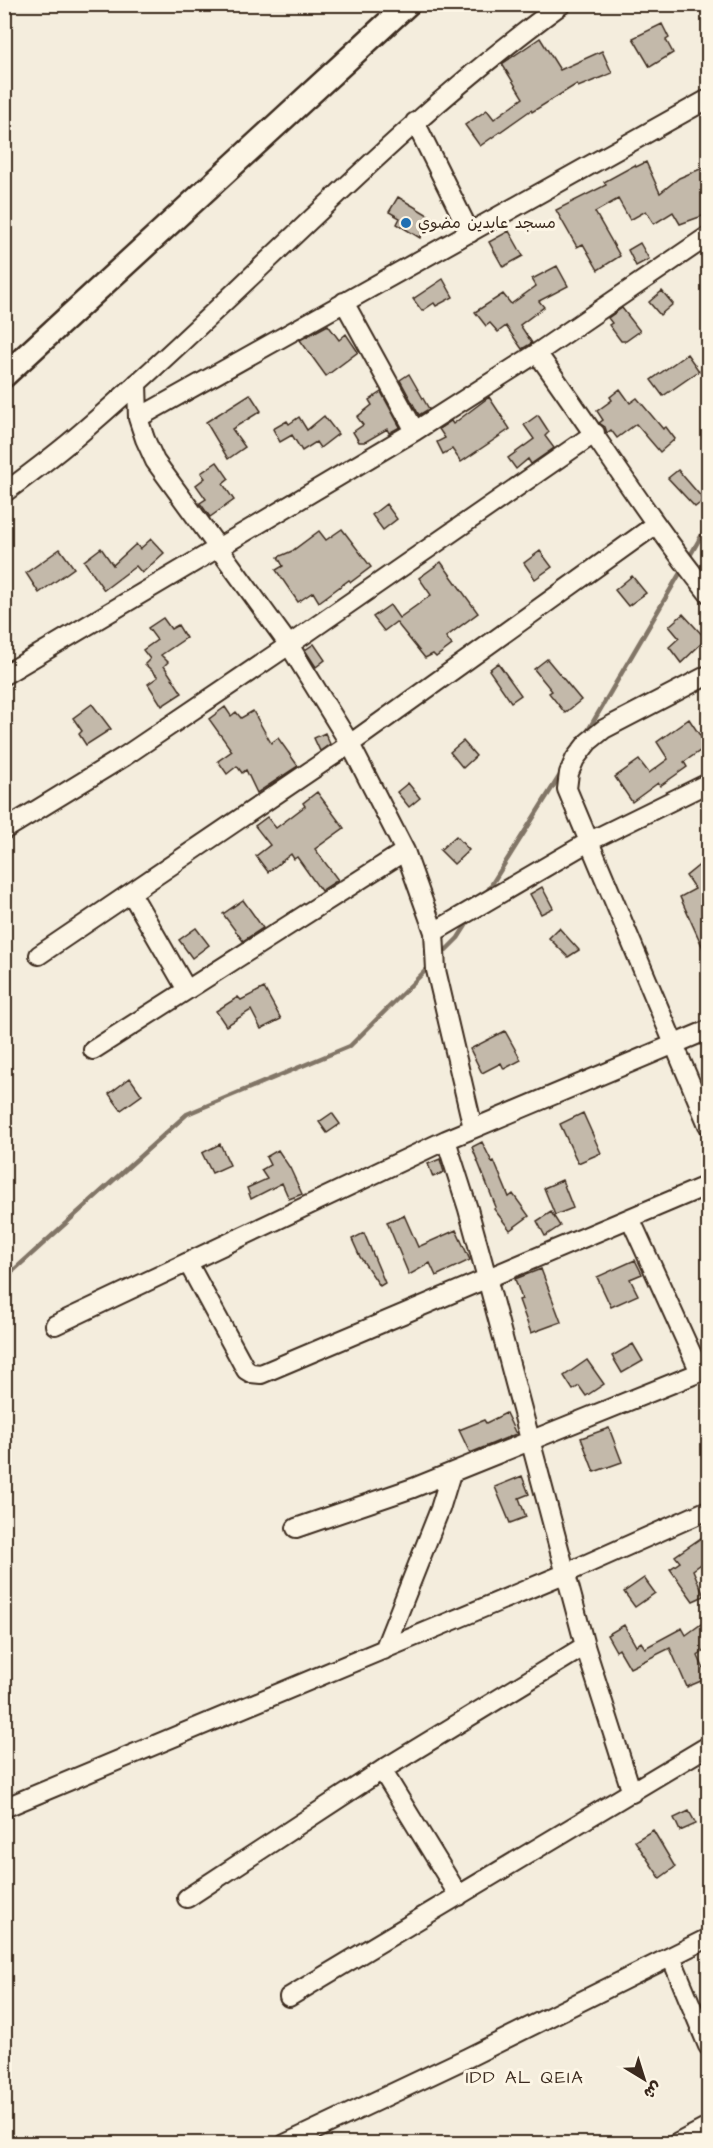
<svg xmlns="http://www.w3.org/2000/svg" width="713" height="2148" font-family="'Architects Daughter','Playpen Sans Arabic',sans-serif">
	<rect width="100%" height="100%" fill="#f4eddd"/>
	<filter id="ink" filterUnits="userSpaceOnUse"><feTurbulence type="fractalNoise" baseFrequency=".0167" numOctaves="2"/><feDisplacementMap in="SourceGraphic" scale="12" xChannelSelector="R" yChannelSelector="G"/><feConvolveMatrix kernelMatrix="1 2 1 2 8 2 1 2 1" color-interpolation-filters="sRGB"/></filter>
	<g filter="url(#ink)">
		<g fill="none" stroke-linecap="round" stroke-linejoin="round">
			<!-- stream -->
			<path stroke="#817466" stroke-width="4.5" d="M687,561L708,524
				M586,734L683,568
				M485,895L562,772
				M441,955L458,938L470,919
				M4,1279L187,1114L350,1046L431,965"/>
		</g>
		<!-- building -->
		<path fill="#c3b9aa" stroke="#3b2a1e" stroke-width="1.5" d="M662,24L669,38L666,40L673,53L650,67L633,38Z
			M540,38L560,70L602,51L612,73L578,87L577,84L532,112L531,110L480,146L465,125L487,110L494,119L523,98L502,64Z
			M646,162L660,193L679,178L705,167L708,175V214L680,224L673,212L654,224L646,211L630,220L618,199L595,212L620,256L598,270L583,244L577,247L556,210L606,185L604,182L635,165L636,167Z
			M398,197L433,218L420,238L397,224L400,218L389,212Z
			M509,231L523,256L503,267L489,242Z
			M640,243L649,259L636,266L628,250Z
			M557,266L568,286L539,301L544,307L520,325L532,343L522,349L506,326L498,332L490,323L486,326L475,312L503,294L511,304L536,286L532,279Z
			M443,279L453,297L436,306L434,303L422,311L413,299Z
			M662,291L673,304L660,315L649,302Z
			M622,308L640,331L626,341H621L609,325L612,323L608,318Z
			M328,325L339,340L346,334L358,352L326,376L300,340Z
			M687,354L699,371L663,396L651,380Z
			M409,374L429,409L419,415L400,380Z
			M620,389L630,403L637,398L663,429L666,427L675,439L660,452L636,424L617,438L611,430L607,433L605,427L599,423L603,420L597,411L612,400L610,397Z
			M381,392L400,427L389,433L387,429L365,442H359L353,432L363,425L357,417L372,405L369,400Z
			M250,394L261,411L232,429L245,447L228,459L206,422Z
			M489,397L510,429L461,462L452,449L443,454L437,442L445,438L439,429L451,421L453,424Z
			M538,415L549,432L545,436L554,448L531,464L528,459L516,469L508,458L534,439L524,425Z
			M324,416L338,434L320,448L316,442L302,451L292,435L280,442L273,429L287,421L289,424L299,417L307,430Z
			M217,462L229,479L223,484L234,500L210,517L200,503L206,499L196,485L205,478L201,473Z
			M678,470L704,500L695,507L668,478Z
			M386,504L397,519L383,530L372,515Z
			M342,529L371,567L351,582L349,580L319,602L313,592L298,602L276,570L283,566L278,557L292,551L319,531L326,540Z
			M151,539L164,553L142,573L136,566L104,590L84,561L101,548L113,565L136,544L140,549Z
			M60,549L74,568L39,593L26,573Z
			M540,551L552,567L535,579L524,563Z
			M441,562L478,613L446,637L452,645L436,657L433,654L425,658L396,622L384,631L373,617L390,605L399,618L431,595L419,578Z
			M632,576L646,593L628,606L615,590Z
			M683,614L706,639L681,663L669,647L679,638L669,626Z
			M163,618L171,629L178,625L186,638L161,655L168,662L164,666L182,693L162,706L148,684L158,677L145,664L150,659L143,650L157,640L148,628Z
			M314,644L325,660L316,667L305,650Z
			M547,659L581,700L565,713L549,693L552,691L534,669Z
			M498,663L521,695L511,702L489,670Z
			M92,704L111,729L86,745L79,734L82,731L73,718Z
			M225,707L231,716L236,712L241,718L253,711L271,743L278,738L298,766L257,793L246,770L242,773L237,766L227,774L218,761L232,751L209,719Z
			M689,719L707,746L684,762L687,767L660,786L658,783L632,802L615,777L639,760L649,773L668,759L657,742Z
			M325,733L330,744L320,751L314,738Z
			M463,741L476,756L463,768L450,752Z
			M408,783L420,798L409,807L397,792Z
			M317,792L344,828L315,849L338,880L321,891L297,857L294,859L291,854L268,872L256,856L270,845L255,826L267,817L276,828L305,806L303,803Z
			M456,836L469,850L454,864L440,850Z
			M708,858V959L680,897L695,889L686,876Z
			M542,887L553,908L541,914L530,894Z
			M243,900L263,928L243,941L223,914Z
			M196,928L209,945L192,958L179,940Z
			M559,928L579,950L568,957L549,938Z
			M264,988L281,1019L261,1029L251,1010L226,1026L216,1011L238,997L241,1000Z
			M505,1031L521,1060L504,1069L501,1063L482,1073L470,1049Z
			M130,1078L142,1095L121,1110L109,1094Z
			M332,1113L340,1124L327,1133L319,1122Z
			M583,1113L601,1153L578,1163L560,1124Z
			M482,1142L492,1162L494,1161L509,1197L513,1194L529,1216L510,1230L494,1209L496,1207L472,1147Z
			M220,1144L230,1165L212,1173L202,1153Z
			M278,1150L290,1168L302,1194L289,1199L282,1183L251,1199L247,1188L267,1179L261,1170L270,1165L266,1157Z
			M440,1159L444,1172L433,1177L428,1164Z
			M562,1180L573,1208L555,1215L544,1188Z
			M551,1212L560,1226L545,1236L537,1221Z
			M404,1215L418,1247L456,1230L470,1260L436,1276L430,1263L409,1275L387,1222Z
			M364,1233L385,1283L380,1286L360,1257L352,1239Z
			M635,1260L642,1274L630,1279L638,1295L611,1307L597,1277Z
			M541,1269L561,1322L531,1333L519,1300L522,1299L515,1279Z
			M633,1344L643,1361L622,1373L612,1356Z
			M587,1360L604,1384L586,1396L579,1386L573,1390L564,1376Z
			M506,1413L516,1434L470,1453L459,1430L484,1420L486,1423Z
			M609,1428L622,1462L594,1472L581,1438Z
			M522,1476L529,1494L519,1498L526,1517L510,1523L495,1487Z
			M708,1537V1559L693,1570L704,1596L693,1601L670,1569L680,1562L675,1556L701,1538L703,1540Z
			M644,1578L655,1593L635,1607L624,1592Z
			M708,1619V1647L698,1656L708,1678L687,1687L670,1648L630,1668L619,1649L616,1651L607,1635L624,1625L636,1646L641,1642L645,1648L682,1628L686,1635Z
			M689,1811L696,1824L680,1831L674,1818Z
			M653,1830L675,1867L660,1878L635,1841Z"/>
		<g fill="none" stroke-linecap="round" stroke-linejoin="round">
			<!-- minor casing -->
			<g stroke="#3b2a1e" stroke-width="22">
				<path id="minor" d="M415,122L470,233
					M344,302L415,431
					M537,353C595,433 647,517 708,593
					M137,383L138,418L145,439L155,461L289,645L350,744L405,851L434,932L436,970L473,1128
					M138,418L708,99
					M4,493C31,473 58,453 83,431C245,292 388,130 562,4
					M4,675L415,431L537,353L708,236
					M708,675L604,729L588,742L575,759L569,773L567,789L708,1125
					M4,830L125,756L289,645L595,433
					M131,893L187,990
					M434,932L590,841L708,783
					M39,955L350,744L655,525
					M93,1050L405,851
					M446,1140L468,1209L487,1278L585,1646L632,1793
					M630,1218L700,1372
					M188,1263L246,1370L251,1373L261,1374L708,1185
					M55,1325L446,1140L708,1030
					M296,1528L413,1488L708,1369
					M384,1650L440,1509L451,1473
					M382,1770L459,1896
					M4,1808L564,1574L708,1510
					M187,1898L382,1770L585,1646
					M671,1957L708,2046
					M289,1997L708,1746
					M285,2144L467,2058L708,1938
					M676,2144L708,2127"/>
			</g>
			<!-- tertiary casing -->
			<g stroke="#3b2a1e" stroke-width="27">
				<path id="tertiary" d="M4,376L408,4"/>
			</g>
			<!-- minor -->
			<use href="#minor" stroke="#fcf5e5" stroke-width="18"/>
			<!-- tertiary -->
			<use href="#tertiary" stroke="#fcf5e5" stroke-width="22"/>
		</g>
	</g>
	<!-- markers -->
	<circle fill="#1f6fb2" stroke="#fcf5e5" stroke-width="2" cx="406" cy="223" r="6"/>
	<g text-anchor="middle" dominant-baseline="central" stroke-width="6" stroke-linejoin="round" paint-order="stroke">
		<!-- poi labels -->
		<g font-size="16" fill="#3b2a1e" stroke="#fcf5e5" text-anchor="start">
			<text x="418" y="223">مسجد عابدين مضوي</text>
		</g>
		<!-- neighbourhood labels -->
		<g font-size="18" letter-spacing="1.5" fill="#3b2a1e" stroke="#fcf5e5">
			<text x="525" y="2077">IDD AL QEIA</text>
		</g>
	</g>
	<!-- margin -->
	<rect width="713" height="2148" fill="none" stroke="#fcf5e5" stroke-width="24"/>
	<rect x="12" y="12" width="689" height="2124" fill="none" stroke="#3b2a1e" stroke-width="2" filter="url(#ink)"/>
	<!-- north arrow -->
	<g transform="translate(644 2079) rotate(142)" stroke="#fcf5e5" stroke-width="4.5" paint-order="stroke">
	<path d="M0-4.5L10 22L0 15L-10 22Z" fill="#3b2a1e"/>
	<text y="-9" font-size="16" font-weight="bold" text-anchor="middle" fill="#3b2a1e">ش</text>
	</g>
</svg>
